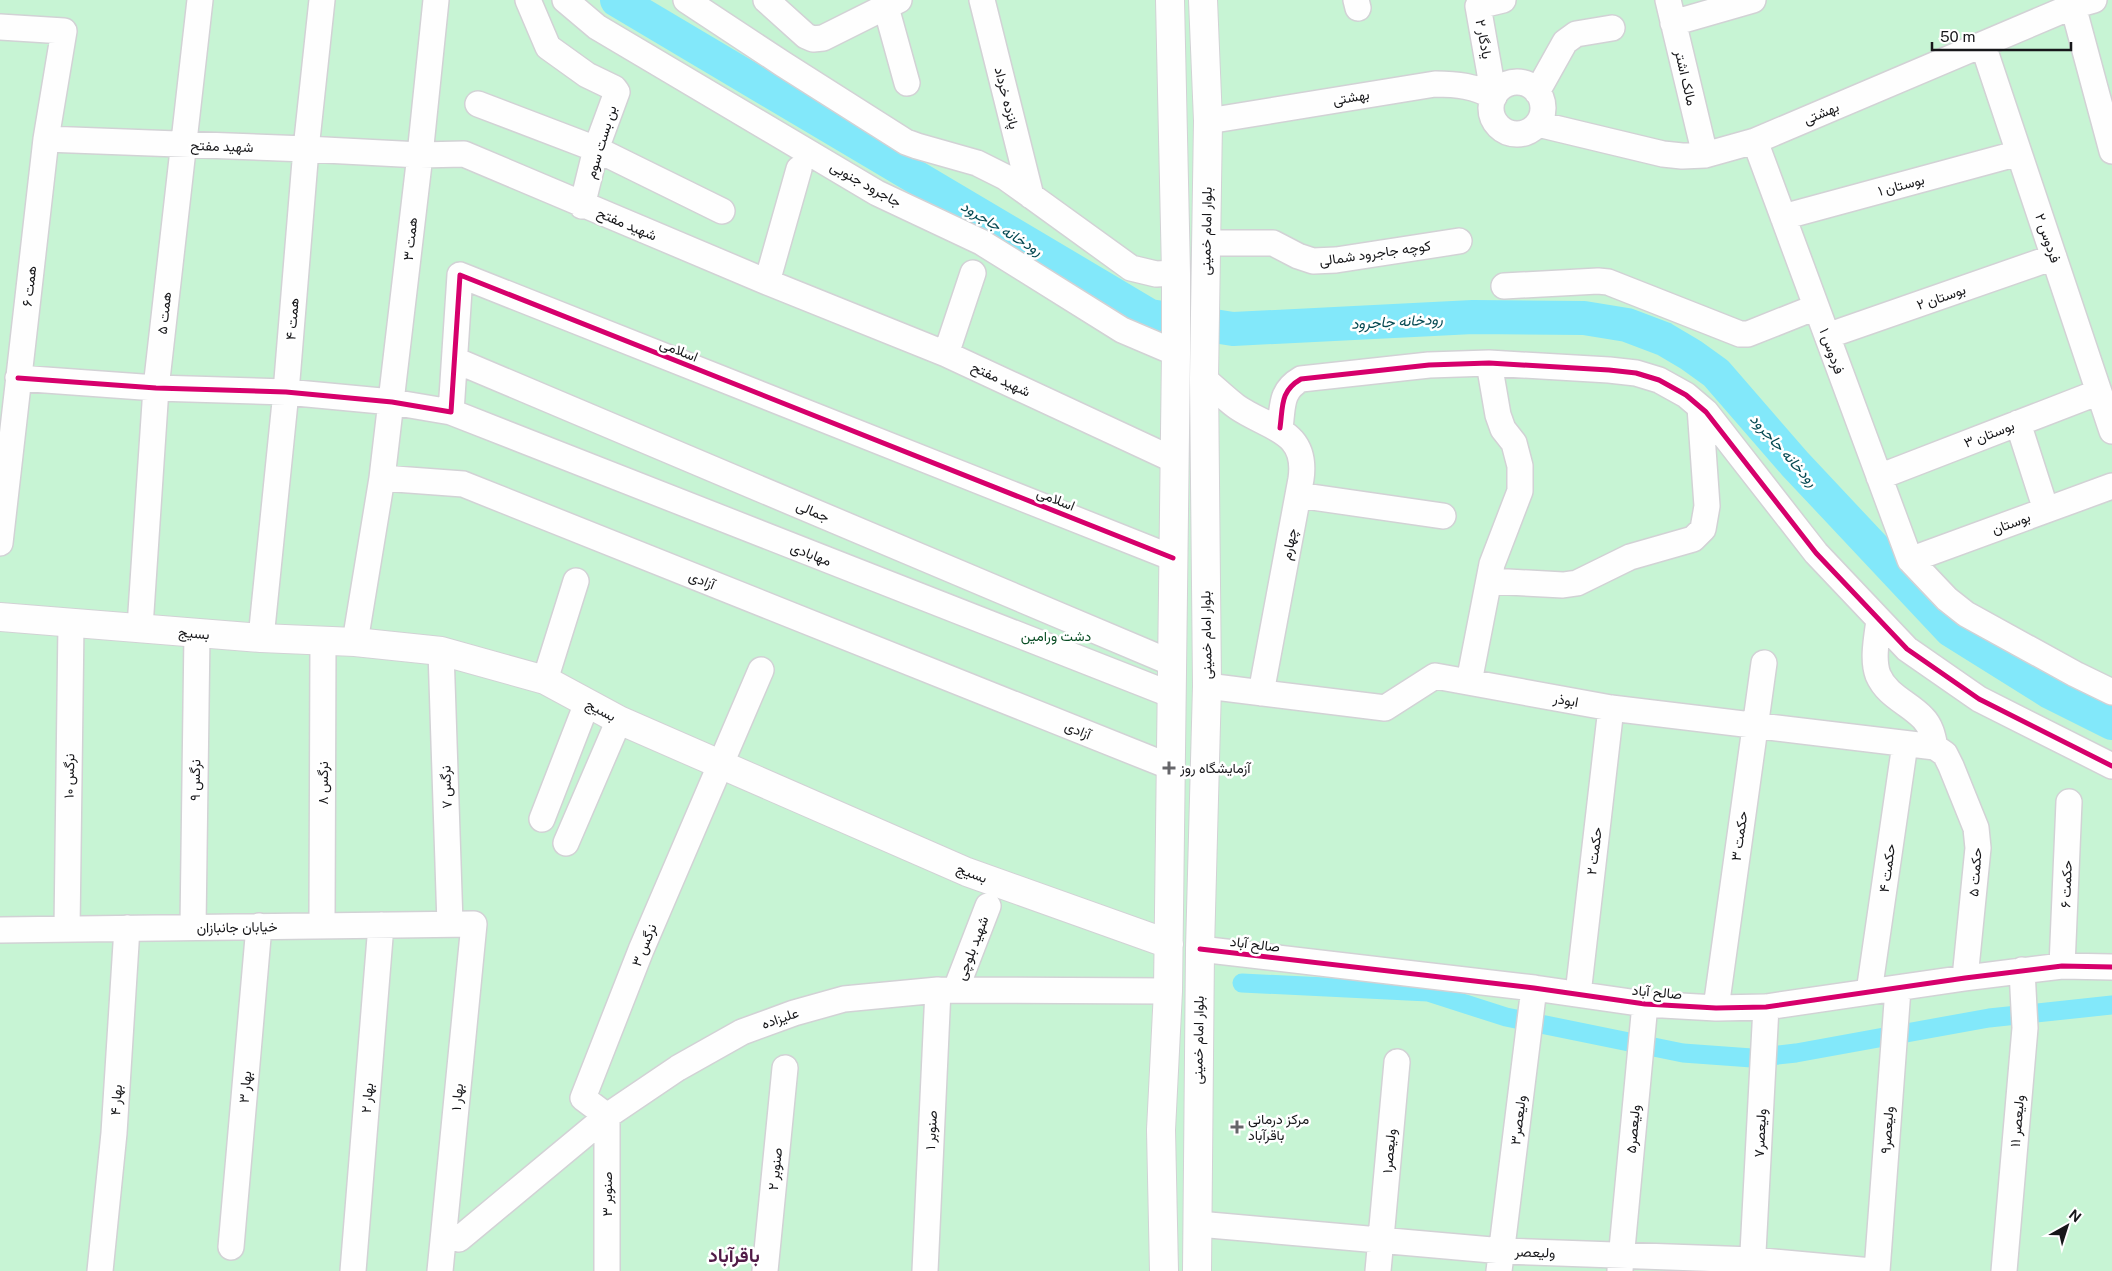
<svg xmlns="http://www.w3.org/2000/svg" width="2112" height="1271" font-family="'Public Sans',Vazirmatn,sans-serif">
	<rect width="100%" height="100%" fill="#f7f7fb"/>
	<!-- green -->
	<path fill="#c7f4d4" d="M0,0H2112V1271H0Z"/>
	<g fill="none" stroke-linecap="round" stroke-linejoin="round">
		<!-- canal -->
		<path stroke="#82e8fa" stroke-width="19" d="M1242,983L1428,992L1506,1017L1683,1053L1752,1058L1796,1053L1989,1018L2112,1005"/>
		<!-- river -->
		<path stroke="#82e8fa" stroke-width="34" d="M617,0L1150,316L1233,329L1473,317L1584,318L1627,325L1664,339L1691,355L1716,373L1795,464L1951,630L2050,692L2112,723"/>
		<!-- minor casing -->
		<g stroke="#d2d2d5" stroke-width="28">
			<path id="minor" d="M528,0L548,47L587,75L614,88L617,92L596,149L582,206
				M565,0L597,27L877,193L981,242L1122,330L1176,353
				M686,0L783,64L906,142L917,146L977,163L1005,177L1131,268L1156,274L1176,273
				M766,0L806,36L813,39L823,38L899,0
				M884,0L907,83
				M982,0L1031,196
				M1356,0L1358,8
				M1668,0L1705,155
				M2073,6L2112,151
				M1673,23L1753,0
				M0,27L64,31L46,139L0,543
				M1983,45L2112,431
				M1491 108a26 26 0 1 1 52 0a26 26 0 1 1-52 0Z
				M1537,92L1565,42L1576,34L1612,28
				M1494,97L1478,6L1503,0
				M478,104L596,149L722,211
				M1208,121L1435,84C1457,84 1475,86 1494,97
				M1538,124L1663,154L1682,156L1705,155L1755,141L2073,6L2094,0
				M46,139L306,149L420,155L464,154L767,282L946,354L1174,460
				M1755,141L1910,560L1947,599L1966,614L2075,674L2112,692
				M1783,217L2019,153
				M1206,243H1273L1298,256L1313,261L1336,260L1459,241
				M767,282L799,169
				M1504,286L1598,281L1608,282L1740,334H1748L1816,307
				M1827,336L2054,257
				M946,354L973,273
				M455,360L1172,663
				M18,378L156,388L286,392L392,402L451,412L460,275L1173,558
				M1204,379C1215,388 1226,399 1237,407C1269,429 1308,430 1301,479L1261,693
				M451,412L1172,695
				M2018,423L2046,510
				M1280,428C1283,406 1280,391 1301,379L1429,365L1489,363L1609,370L1636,373L1659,380L1686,395L1706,412L1816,553L1907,649L1979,699L2112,766
				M1879,477L2099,392
				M382,478L420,155L436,0
				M1298,495L1443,516
				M1910,560L2112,486
				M1489,581L1563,585L1577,583L1630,557L1693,539L1703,529L1707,506L1700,407
				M1879,620C1877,637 1872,659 1878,675C1887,696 1909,703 1923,718C1931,726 1933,737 1935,747
				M140,627L156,388L200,0
				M261,638L286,392L306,149L322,0
				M355,642L382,478L463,484L1171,767
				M441,651L450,924
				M545,680L576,581
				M1469,682L1492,564L1520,491V466L1514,443L1503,429L1498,415L1489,363
				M1207,686L1385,708L1435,676L1611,708L1935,747L1945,754L1951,766L1976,828L1978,848L1965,978
				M542,819L587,703
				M566,843L619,720
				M322,926L323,641
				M193,927L197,633
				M67,929L71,623
				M0,930L474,924L440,1271
				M1200,949L1534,988L1645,1004L1716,1008L1766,1007L1965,978L2062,966L2112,967
				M2062,966L2069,802
				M956,989L988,906
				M1869,992L1905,744
				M1578,994L1611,708
				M1716,1008L1764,663
				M1198,1224L1503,1251L1753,1260L1872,1271
				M459,1239L607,1116L678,1068L742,1032L794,1013L844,999L938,990L1168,991
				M231,1247L259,926
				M1620,1270L1645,1004
				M100,1271L114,1133L127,928
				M353,1271L381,925
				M607,1271V1116L583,1098L641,950L761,670
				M765,1271L785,1068
				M925,1271L938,990
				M1378,1271L1397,1062
				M1499,1271L1534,988
				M1752,1271L1766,1007
				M1877,1271L1898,989
				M2004,1271L2025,1028L2022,970"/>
		</g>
		<!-- major casing -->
		<g stroke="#d2d2d5" stroke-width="30">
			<path id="major" d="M0,617L261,638L355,642L441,651L545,680L619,720L967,872L1169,944
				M1164,1271L1161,1130L1168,991L1176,353V273L1170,0
				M1197,1271L1200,949L1207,686L1204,379L1208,121L1203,0"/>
		</g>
		<!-- minor -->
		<use href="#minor" stroke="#fefefe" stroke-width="25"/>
		<!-- major -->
		<use href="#major" stroke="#fefefe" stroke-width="28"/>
		<!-- cycleway casing -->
		<g stroke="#fff" stroke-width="8">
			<path id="cycleway" d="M18,378L156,388L286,392L392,402L451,412L460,275L1173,558
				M1280,428C1283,406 1280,391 1301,379L1429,365L1489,363L1609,370L1636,373L1659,380L1686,395L1706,412L1816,553L1907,649L1979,699L2112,766
				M1200,949L1534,988L1645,1004L1716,1008L1766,1007L1965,978L2062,966L2112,967"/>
		</g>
		<!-- cycleway -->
		<use href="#cycleway" stroke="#d6006c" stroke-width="5"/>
	</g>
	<!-- markers -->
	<g fill="#656569" stroke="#fff" stroke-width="2">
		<path d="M1166.5 760.5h5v5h5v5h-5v5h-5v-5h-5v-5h5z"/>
		<path d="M1234.5 1119.5h5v5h5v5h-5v5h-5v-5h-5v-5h5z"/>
	</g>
	<g text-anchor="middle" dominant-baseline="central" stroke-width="5" stroke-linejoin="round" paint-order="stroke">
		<!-- street labels -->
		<g font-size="14" fill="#17171a" stroke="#fff">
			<text transform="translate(1484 39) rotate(80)">یادگار ۲</text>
			<text transform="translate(1686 78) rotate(77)">مالک اشتر</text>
			<text transform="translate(1351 97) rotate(-10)">بهشتی</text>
			<text transform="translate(1007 98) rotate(76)">پانزده خرداد</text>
			<text transform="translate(1821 113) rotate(-23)">بهشتی</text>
			<text transform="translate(601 142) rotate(-73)">بن بست سوم</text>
			<text transform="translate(222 146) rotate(2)">شهید مفتح</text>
			<text transform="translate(866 184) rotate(29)">جاجرود جنوبی</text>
			<text transform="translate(1901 185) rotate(-15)">بوستان ۱</text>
			<text transform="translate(627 224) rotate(23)">شهید مفتح</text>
			<text transform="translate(1206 231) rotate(-89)">بلوار امام خمینی</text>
			<text transform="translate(2048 238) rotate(71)">فردوس ۲</text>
			<text transform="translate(410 239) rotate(-84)">همت ۳</text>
			<text transform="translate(1375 253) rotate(-8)">کوچه جاجرود شمالی</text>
			<text transform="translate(29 286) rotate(-83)">همت ۶</text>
			<text transform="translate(1941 297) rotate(-19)">بوستان ۲</text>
			<text transform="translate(164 313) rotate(-84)">همت ۵</text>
			<text transform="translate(292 319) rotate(-85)">همت ۴</text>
			<text transform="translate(679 350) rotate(22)">اسلامی</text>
			<text transform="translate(1832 351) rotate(70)">فردوس ۱</text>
			<text transform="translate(1001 379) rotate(25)">شهید مفتح</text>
			<text transform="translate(1989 434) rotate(-21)">بوستان ۳</text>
			<text transform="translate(1056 499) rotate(22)">اسلامی</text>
			<text transform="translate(813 511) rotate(23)">جمالی</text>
			<text transform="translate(2011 523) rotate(-20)">بوستان</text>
			<text transform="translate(1289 544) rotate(-79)">چهارم</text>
			<text transform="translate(811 554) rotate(21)">مهابادی</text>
			<text transform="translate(702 580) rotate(22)">آزادی</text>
			<text transform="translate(194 633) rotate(5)">بسیج</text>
			<text transform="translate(1206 635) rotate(-91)">بلوار امام خمینی</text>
			<text transform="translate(1566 700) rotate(10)">ابوذر</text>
			<text transform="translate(601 710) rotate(28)">بسیج</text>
			<text transform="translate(1078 730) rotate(22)">آزادی</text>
			<text transform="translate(69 776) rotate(-89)">نرگس ۱۰</text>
			<text transform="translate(195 780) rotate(-89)">نرگس ۹</text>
			<text transform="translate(323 783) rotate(-90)">نرگس ۸</text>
			<text transform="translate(446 787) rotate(-92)">نرگس ۷</text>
			<text transform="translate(1739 836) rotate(-82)">حکمت ۳</text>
			<text transform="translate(1594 851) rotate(-83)">حکمت ۲</text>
			<text transform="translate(1887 868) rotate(-82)">حکمت ۴</text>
			<text transform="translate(1975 872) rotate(-86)">حکمت ۵</text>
			<text transform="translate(972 873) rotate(21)">بسیج</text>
			<text transform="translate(2066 884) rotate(-88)">حکمت ۶</text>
			<text transform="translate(237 927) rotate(-1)">خیابان جانبازان</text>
			<text transform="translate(1255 944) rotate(7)">صالح آباد</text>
			<text transform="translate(644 945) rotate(-68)">نرگس ۳</text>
			<text transform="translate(972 948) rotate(-69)">شهید بلوچی</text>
			<text transform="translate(1657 992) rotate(5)">صالح آباد</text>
			<text transform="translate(780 1018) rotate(-19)">علیزاده</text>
			<text transform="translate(1198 1040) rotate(-89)">بلوار امام خمینی</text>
			<text transform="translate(245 1087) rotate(-85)">بهار ۳</text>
			<text transform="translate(457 1097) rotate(-85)">بهار ۱</text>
			<text transform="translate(367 1098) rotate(-85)">بهار ۲</text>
			<text transform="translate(116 1100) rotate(-86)">بهار ۴</text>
			<text transform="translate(1518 1120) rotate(-83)">ولیعصر۳</text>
			<text transform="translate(2017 1121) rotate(-85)">ولیعصر ۱۱</text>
			<text transform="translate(1633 1129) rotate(-85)">ولیعصر۵</text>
			<text transform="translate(931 1130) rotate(-87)">صنوبر ۱</text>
			<text transform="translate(1887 1130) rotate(-86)">ولیعصر۹</text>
			<text transform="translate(1760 1133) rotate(-87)">ولیعصر۷</text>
			<text transform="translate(1389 1151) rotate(-85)">ولیعصر۱</text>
			<text transform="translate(775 1169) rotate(-84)">صنوبر ۲</text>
			<text transform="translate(607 1194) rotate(-90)">صنوبر ۳</text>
			<text transform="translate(1535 1252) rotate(2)">ولیعصر</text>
		</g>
		<!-- park labels -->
		<g font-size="14" fill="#094d24" stroke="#fff">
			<text x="1056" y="636">دشت ورامین</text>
		</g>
		<!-- poi labels -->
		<g font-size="14" fill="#17171a" stroke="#fff" text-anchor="start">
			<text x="1180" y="768">آزمایشگاه روز</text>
			<text x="1248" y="1119">مرکز درمانی<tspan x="1248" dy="16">باقرآباد</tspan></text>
		</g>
		<!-- water labels -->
		<g font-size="15" font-style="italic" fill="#054952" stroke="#fff">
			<text transform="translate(1002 228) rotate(31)">رودخانه جاجرود</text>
			<text transform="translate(1397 321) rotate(-3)">رودخانه جاجرود</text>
			<text transform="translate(1784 450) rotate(48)">رودخانه جاجرود</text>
		</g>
		<!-- district labels -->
		<g font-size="19" font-weight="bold" fill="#511b47" stroke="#fff">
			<text x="734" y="1255">باقرآباد</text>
		</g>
	</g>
	<!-- north arrow -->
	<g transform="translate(2067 1226) rotate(39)" stroke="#ffffff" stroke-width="4" paint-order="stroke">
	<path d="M0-4L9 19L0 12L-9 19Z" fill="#17171a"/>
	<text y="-8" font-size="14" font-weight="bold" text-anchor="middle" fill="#17171a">N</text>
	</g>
	<!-- scale -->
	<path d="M1932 42v8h139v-8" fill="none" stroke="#17171a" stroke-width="2.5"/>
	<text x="1940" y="42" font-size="15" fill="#17171a" stroke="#ffffff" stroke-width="4" paint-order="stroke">50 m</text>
</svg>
